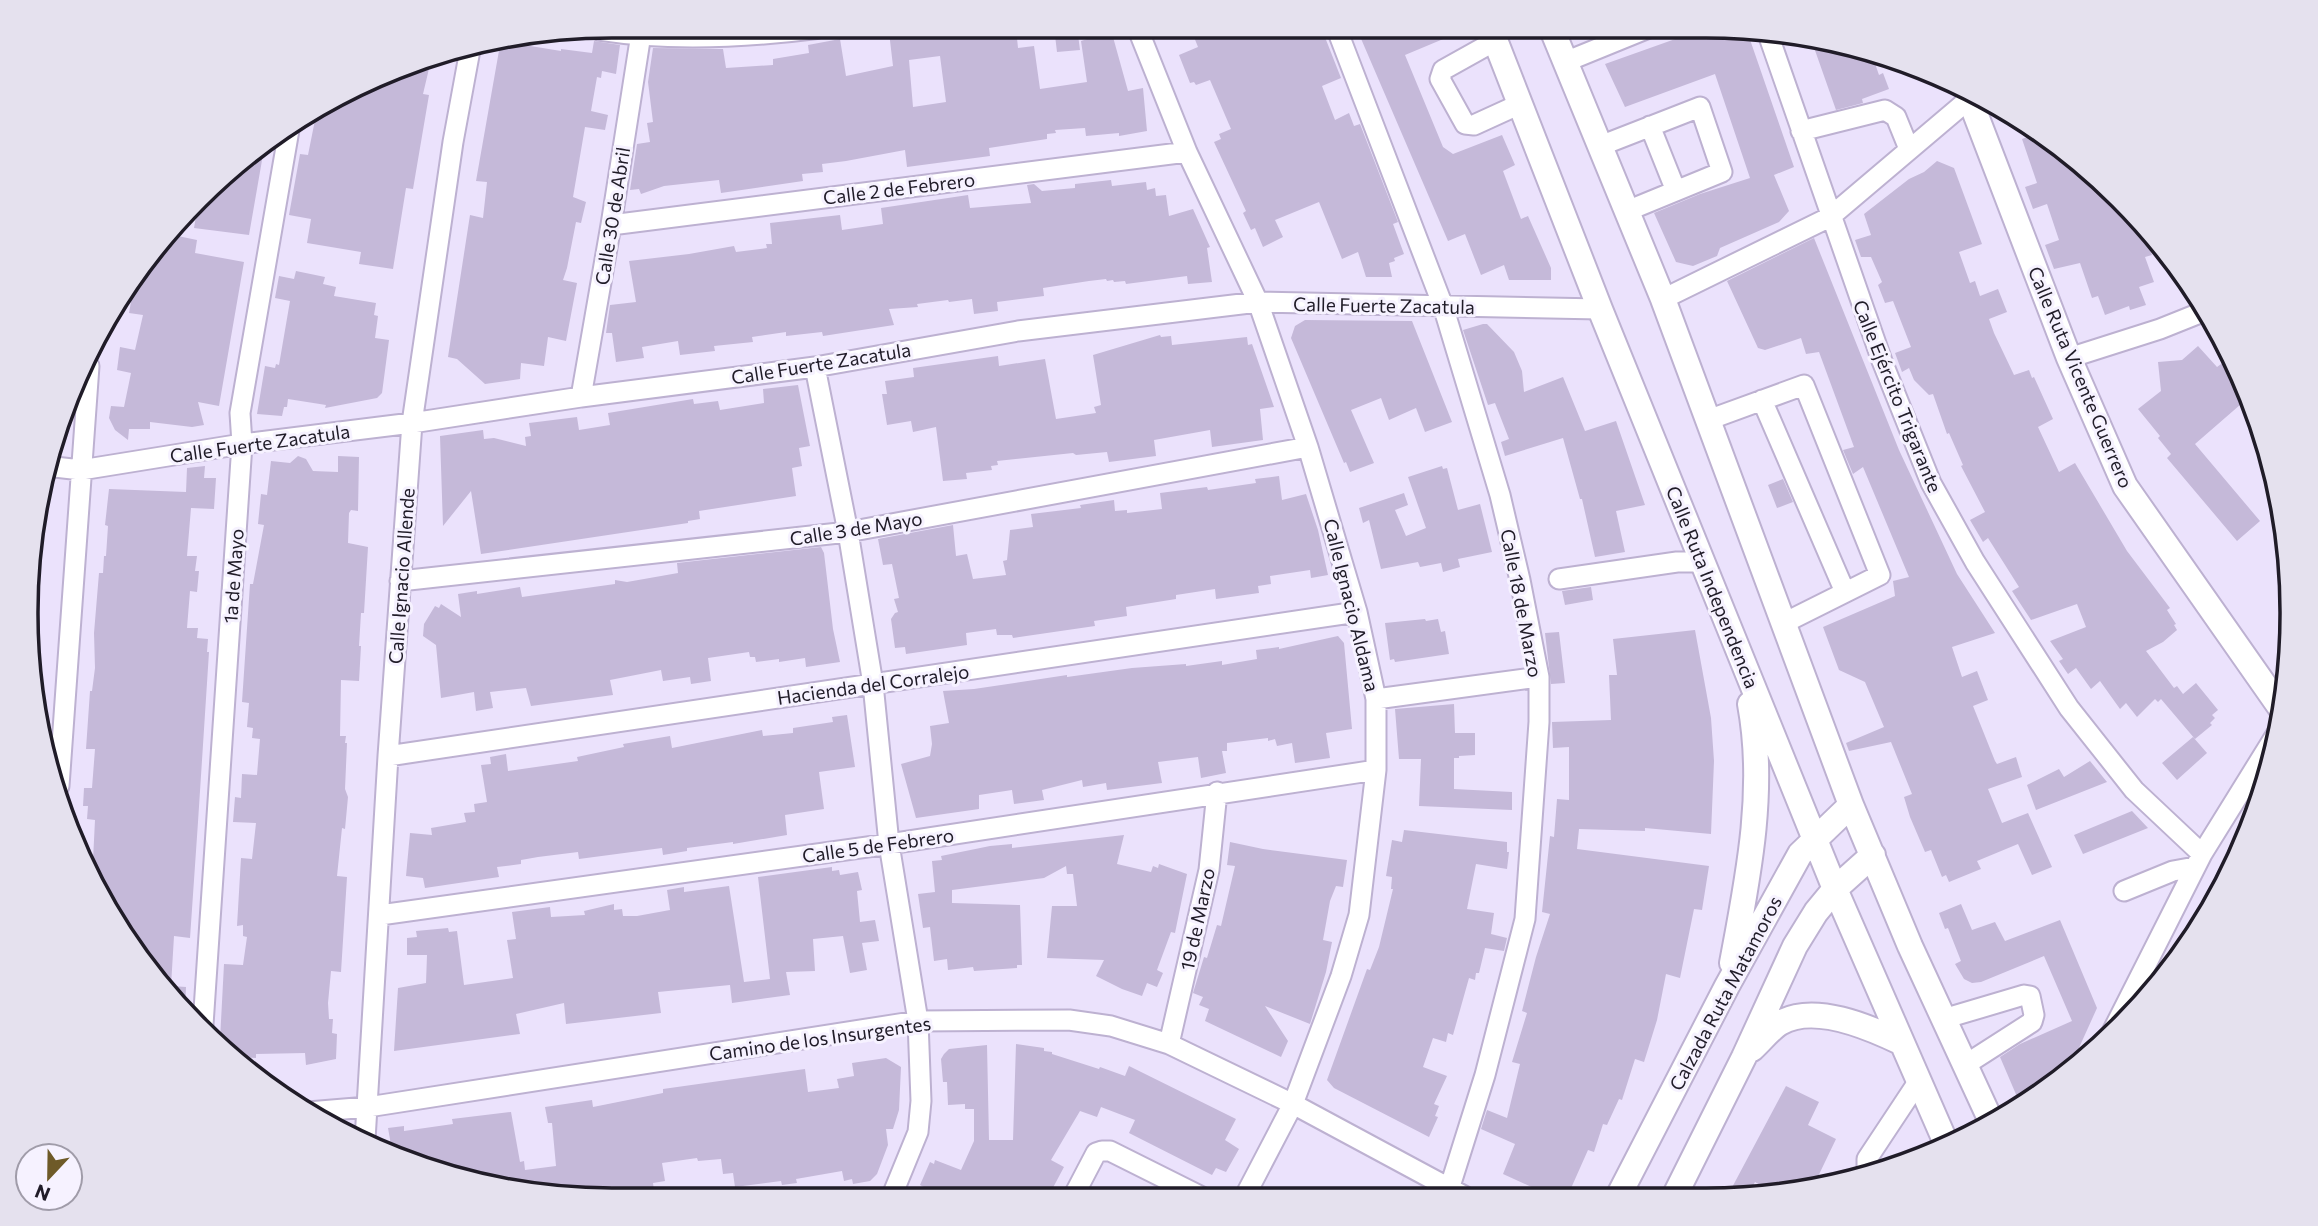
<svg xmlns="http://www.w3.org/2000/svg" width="2318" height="1226" font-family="Commissioner,sans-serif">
	<rect width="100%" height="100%" fill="#ebe2fc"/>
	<!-- building -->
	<path fill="#c5b9d9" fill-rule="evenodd" d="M930,27L1016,28L1018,48L1034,46L1040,89L1087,82L1081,41L1103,34L1105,38L1113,37L1128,91L1143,88L1147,131L1119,136V133L1086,136L1085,128L1055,130L1056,133L1047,134V139L989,148L990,156L907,167L905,150L846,161L822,164L823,172L802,174L803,181L721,193L719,180L664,186L641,194L639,189L630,190L637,144L650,142L647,123L653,122L648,82L653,48L723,49L726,68L773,65V59L809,53L808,45L840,39L846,76L893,66L889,32ZM940,56L946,102L913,107L909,60Z
		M1054,27H1077L1080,50L1057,52Z
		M1190,27H1321L1341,78L1322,86L1335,120L1349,113L1354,126L1360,124L1398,222L1393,224L1404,254L1394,258L1395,261L1389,263L1392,277H1366L1358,252L1342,259L1319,202L1275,220L1283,237L1263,247L1255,228L1251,230L1243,213L1246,211L1214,142L1221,139L1219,134L1231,129L1210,80L1196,85L1194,82L1190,83L1179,55L1198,47Z
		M1377,27H1472L1405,55L1443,147L1453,154L1502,135L1515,165L1503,171L1521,219L1528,216L1551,268V280H1509L1504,265L1481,275L1465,234L1448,241L1359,34Z
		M1709,27L1746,28L1794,167L1774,175L1789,211L1779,222L1720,248L1717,256L1693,266L1676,262L1654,213L1700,194L1750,178L1715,74L1625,107L1605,64Z
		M1811,39L1857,46L1871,52L1879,75L1883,73L1889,89L1862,99L1863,103L1836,110Z
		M594,41L620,45L616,74L602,71L601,78L597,77L591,111L608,115L605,130L585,127L573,197L586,202L581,223L576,222L567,268L563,280L577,283L566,341L548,337L544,366L521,363L520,379L485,384L457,359L448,357L470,215L483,218L487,182L476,181L500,45L512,43L561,51V49L592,53Z
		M432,56L423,94L429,95L413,189L406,188L393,269L359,264L361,252L307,243L311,219L289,215L300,154L308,155L316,115L424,58Z
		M2038,133L2092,172L2138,221L2152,255L2145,257L2154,282L2139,287L2146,305L2130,310L2129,306L2105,315L2098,296L2092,298L2080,263L2054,269L2045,245L2059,240L2047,204L2033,209L2025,187L2037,183L2022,139Z
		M265,143L249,235L194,228L197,210L256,148Z
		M1937,161L1954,168L1982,244L1959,252L1970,283L1975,281L1980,296L1998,289L2007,312L1989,319L1994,333L2014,375L2029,370L2032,378L2034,377L2053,419L2038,427L2059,472L2075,463L2127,551L2170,608L2167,610L2176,624L2174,625L2177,630L2163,642L2146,651L2174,688L2177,686L2183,694L2196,683L2218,710L2212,715L2215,718L2210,723L2212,725L2195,739L2161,699L2158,702L2155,699L2137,717L2126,703L2120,709L2100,681L2091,689L2076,668L2068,674L2059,661L2063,659L2050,641L2086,627L2077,604L2031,620L2012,591L2019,587L1988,538L1983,542L1970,520L1985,512L1961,466L1963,465L1949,433L1947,434L1933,394L1929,395L1914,380L1909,368L1902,372L1895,353L1911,347L1893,301L1885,303L1878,285L1882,282L1871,257H1861L1855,240L1871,235L1864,214L1909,179L1924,172Z
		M1111,180L1112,186L1146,182L1147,190L1155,188L1156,196L1166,195L1169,216L1193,209L1210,247L1207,248L1212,282L1188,284L1187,276L1126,284L1125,281L1114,282L1113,280L1107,281L1106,279L1089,281L1043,288L1044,296L997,302L998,311L974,314L972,299L949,302L948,300L917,304L918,307L889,309L894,325L823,336L822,332L786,336V332L752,337L753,342L714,346L715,351L680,355L678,341L642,347L644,358L616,362L612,333H606L610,305L636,302L629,261L689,254L734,246L736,252L767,248L766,244H772L770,223L840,215L842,230L883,224L881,208L968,195L970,208L1031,203L1027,185L1034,184L1042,191L1075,188V184Z
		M173,235L197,240L195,253L244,262L219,406L198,402L204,425L192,427L150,422V429H129L128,440L115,430L109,418L111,406L124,407L131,373L117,370L120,347L135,350L143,315L129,313L134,285L128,284Z
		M1814,238L1899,450L1957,574L1995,633L1952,647L1962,677L1977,671L1988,700L1973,706L1995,761L1997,764L2016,757L2022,777L1988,789L2002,823L2028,813L2052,867L2032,875L2018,844L1977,861L1981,869L1949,882L1946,875L1942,877L1931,850L1925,852L1910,817L1904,797L1912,794L1891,742L1849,751L1846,743L1884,727L1865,682L1839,670L1823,627L1895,596L1893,581L1909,577L1863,467L1853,474L1843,450L1854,447L1819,352L1806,354L1801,338L1765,350L1758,348L1727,281Z
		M296,271L325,277L323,284L336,287L334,296L376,303L374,315L378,316L375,338L389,340L382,393L377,398L325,408L326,405L288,399L287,407H284L282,416L257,414L265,366L275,368L276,364L279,365L290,301L275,298L279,276L294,279Z
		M1305,320L1412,321L1452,422L1425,432L1416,408L1389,420L1381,398L1351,410L1374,463L1350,472L1346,462L1344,463L1291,338L1295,326Z
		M1483,324H1487L1514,352L1522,371L1524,392L1563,377L1585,431L1616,421L1645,505L1616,511L1625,552L1595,557L1582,499H1580L1563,438L1505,456L1501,442L1509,439L1495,403L1488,405L1463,330Z
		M1160,335L1161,337L1171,336L1172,345L1247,337L1248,345L1252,344L1274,407L1260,409L1263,440L1212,447L1210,430L1154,440L1156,456L1109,462L1107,452L1076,455L1073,453L997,461L998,465L991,466L992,470L966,473L967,479L943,481L936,427L913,432L911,421L887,425L882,394H887L885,381L914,377L913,368L998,356L999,366L1045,359L1056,419L1096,413L1094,407L1101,405L1093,355Z
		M2198,346L2217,367L2232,356L2248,398L2195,444L2260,521L2237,541L2167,458L2171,454L2158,438L2160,436L2138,409L2161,391L2158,362L2182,360Z
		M798,385L810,446L799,448L802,466L792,468L796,496L699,511L700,519L688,521V523L481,554L471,491L443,526L440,436L483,430L484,439L494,438L526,446L525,437L531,436L529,423L577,417L579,430L610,425L608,413L693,399L694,404L718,401L720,410L764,403L763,389Z
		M298,456L306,459L313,471L338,472V456L359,457L358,511L351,510L349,513L348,543L368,547L364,613H361L359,646H361L359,681L341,680L340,736H346L345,743H347L345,789L348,797L345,829L342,828L337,876L347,877L341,972L331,971L328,1003L329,1019H333L332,1033L337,1034L336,1059L306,1065L305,1053L256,1054V1058L241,1057L220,1040L224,964L243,965L247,937L243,936V925L237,926L241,858L252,859L256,823L233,822L235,797L241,798L242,774L257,775L260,739L252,738L253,728L247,727L249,703L242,702L250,584H253L264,525L258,524L261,494L267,495L271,461L290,463Z
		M205,466L204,478H216L214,509L191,508L187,556H197L195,571H199L197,592L190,591L187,628H198L197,638L208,639L207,652H209L198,822L190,938L174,936L171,986L186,987L185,1011L172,1000L84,859L93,860L95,820L87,819L88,806H83L84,788H92L95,749H86L90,691H92L95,668L94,633L99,573H103L104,556H106L108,526L105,525L109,489L186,492L187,468Z
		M1442,466L1443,469L1447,468L1458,510L1480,504L1492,552L1458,559L1460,567L1443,572L1441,563L1420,567L1418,562L1381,569L1369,520L1363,523L1359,508L1404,493L1408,505L1395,510L1406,536L1426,528L1408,477Z
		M1279,476L1282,500L1306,494L1318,530L1328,575L1311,578L1310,570L1270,576L1271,584L1258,586L1259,593L1216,599L1215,589L1176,595V599L1126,607L1127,616L1094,621L1095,626L1013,638L1012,635H997L996,629L966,633L967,645L906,654L905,647L895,648L891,619L895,613L898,612L894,599L899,598L892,564L883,565L878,539L953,525L956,556L967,554L973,579L1006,575L1003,561L1007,560L1010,530L1033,527L1031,514L1081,508L1080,505L1114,500L1115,511L1127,510V513L1162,509L1160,493L1207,487L1208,490L1256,483L1255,479Z
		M1783,479L1793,502L1777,508L1768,485Z
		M821,547L824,553L833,629L840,662L806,667L805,658L779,662V659L756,662L755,657H750L749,652L708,658L711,681L691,684L690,677L663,681L661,670L610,680L613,695L531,706L526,688L490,692L493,708L476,711L474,692L441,698L436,645L423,636L424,624L435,606L439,608L441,604L461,617L458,594L477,591V594L520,587L522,597L615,584V580L627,582L678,573L677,563Z
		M1591,587L1593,600L1565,605L1562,591Z
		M1425,619L1426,621L1438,619L1441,632L1445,631L1449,654L1395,662L1394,659L1390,660L1385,623Z
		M1695,630L1711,718L1714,761L1711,834L1645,828V831L1579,829L1577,849L1709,866L1702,910L1694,909L1680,978L1666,974L1657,1020L1644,1062L1635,1059L1622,1100L1619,1099L1607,1125L1603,1124L1594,1152L1588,1150L1568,1195H1549L1503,1174L1515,1144L1481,1129L1487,1110L1507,1118L1520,1064L1512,1062L1527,1013L1522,1011L1536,957L1550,914L1542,912L1550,836L1554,837L1557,799L1569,800V747L1553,748L1552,722L1611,720L1609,675H1617L1613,639Z
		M1559,632L1565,683L1551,684L1545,633Z
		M1338,636L1344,643L1352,729L1326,733L1330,758L1295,763L1292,743L1277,746L1275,739L1268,741V738L1227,743V751H1222L1226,773L1201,778L1198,757L1158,762L1162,783L1107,790L1106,783L1083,787L1082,780L1042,790L1044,800L1014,804L1012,790L979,795V809L916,818L901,764L930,756L932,744L930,726L949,723L943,691L974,689L1067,675V677L1132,668L1186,664V666L1222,661V665L1257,659L1256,650L1279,647V649Z
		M1454,704L1455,733H1475V755L1459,756V758H1454V789L1512,792V810L1419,806L1421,759H1399L1395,709Z
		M847,715L855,767L819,772L824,809L785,815L787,835L733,844V842L687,848V851L663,855L662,848L579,859L578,852L538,857L521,860V864L497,867L499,877L425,888L423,878L406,876L410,833L432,835L431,828L466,822L464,813L475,812L474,804L487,802L481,765L491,764L490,757L506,754L508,771L578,761L577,757L624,747L623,744L670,736L672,748L762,730L763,736L793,733V728L833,722L832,717Z
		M2193,737L2207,753L2177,780L2162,763Z
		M2090,761L2107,782L2036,810L2027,785L2059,769L2064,777Z
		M2132,811L2148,828L2083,854L2074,835Z
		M1404,830L1507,842V852H1509L1507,869L1476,864L1467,909L1494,913L1491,934L1507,938L1504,951L1485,948L1479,973H1476L1475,980L1469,978L1453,1035L1448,1033L1446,1042L1433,1038L1423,1067L1447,1076L1434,1104L1439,1106L1435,1116L1438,1117L1429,1137L1334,1088L1327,1080L1367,969L1370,970L1379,947L1393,889H1391L1392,877L1386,876L1392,840L1402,842Z
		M1124,835L1117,864L1151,872L1153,866L1158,868L1159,864L1187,874L1175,933L1171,932L1157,970L1163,973L1157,987L1147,983L1142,996L1122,989L1096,976L1104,960L1047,958L1052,906H1077L1073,874H1067L1066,866L1044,878L952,890V903L1020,905L1022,965H1017V968L974,971L973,967L948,970L947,959L934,961L930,927L923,928L918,894L935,892L932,861L942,860L941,856L990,846L1012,844V848Z
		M1230,842L1263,849L1347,860L1343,887L1336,886L1330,901L1323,940L1332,942L1326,972L1310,1024L1265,1006L1288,1041L1281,1057L1205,1021L1209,1009L1199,1005L1203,997L1193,993L1204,957L1207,958L1217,925L1221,926L1235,866L1227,865Z
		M832,867V871L839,870L840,875L858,872L862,890L857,891L860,922L875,920L879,941L862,943L867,970L850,973L843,936L813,939L815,971L786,972L790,995L732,1003L730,985L658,992L661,1013L566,1024L564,1003L516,1014L520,1034L394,1051L398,988L426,983L427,955H407V938L417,937L416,931L448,928L449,932L457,931L464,985L513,978L507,940L516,939L512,912L550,907L551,917L585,915L584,911L614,904V910L622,909L623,916H637L670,910L667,890L684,887V892L729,886L744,982L770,979L758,877Z
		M1961,904L1972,930L1995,922L2005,941L2060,920L2097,1008L2069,1070L2031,1101L2021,1106L2000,1057L2020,1044L2072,1021L2044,956L1981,982L1972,983L1964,979L1955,964L1961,961L1948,928L1945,929L1939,913Z
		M1016,1044L1044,1048V1051L1052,1052V1054L1099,1069L1100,1067L1125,1076L1129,1066L1236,1119L1225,1140L1239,1149L1226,1172L1216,1168L1212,1175L1129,1133L1135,1120L1101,1107L1097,1117L1080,1111L1051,1160L1064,1167L1048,1197H943L920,1185L930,1162L934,1164L935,1160L961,1170L974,1141V1109H965V1104L948,1105L947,1082H943L941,1059L944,1054L949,1049L987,1045L989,1140H1013Z
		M886,1058L901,1067L899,1110L893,1129H886L888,1145L877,1174L870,1181L853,1184L852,1179L844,1181L842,1171L796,1179L797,1183L782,1185L781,1181L735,1187L733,1173L723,1174L721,1159L698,1161L697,1158L662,1163L665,1181L653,1183L655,1198L575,1199L461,1180L395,1152V1144L391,1145L388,1128L404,1126V1131L453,1124L452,1119L511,1112L520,1162L524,1161L525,1170L556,1166L552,1123H548L545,1107L592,1100L593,1107L663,1093V1089L805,1069L808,1092L839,1088L837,1079L854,1076L852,1063Z
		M1786,1086L1819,1102L1808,1125L1836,1139L1813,1187L1776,1195L1755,1182L1748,1195H1728Z"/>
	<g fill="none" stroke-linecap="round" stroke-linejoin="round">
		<!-- minor casing -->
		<g stroke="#bdb1d1" stroke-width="23">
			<path id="minor" d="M1137,27L1187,152L1258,302L1308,447L1357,612L1376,699V770L1359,915L1341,976L1293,1104L1245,1196
				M1336,27L1443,306L1500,495L1520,580L1539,677V722L1525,919L1485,1075L1447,1196
				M1767,31L1882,361L1931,483L1975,562L2069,708L2134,790L2202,854
				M1495,41L1443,70L1440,79L1465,124L1474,125L1520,104
				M1565,62L1651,27
				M1650,126L1676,191
				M1801,131L1885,110L1896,117L1909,149
				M1600,146L1700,107L1722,172L1627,211
				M611,225L1187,152
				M1663,299L1830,217L1974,95
				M2069,358L2160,329L2205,311
				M815,367L848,532L873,684L889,844L918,1021L921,1101L918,1132L891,1198
				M581,397L611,225L641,34
				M1762,400L1845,592
				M1708,420L1804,385L1880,575L1784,623
				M46,466L81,470L242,444L412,423L581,397L815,367L1018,331L1258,302L1600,309
				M1559,579L1677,562H1703
				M400,581L848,532L1308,447
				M1376,699L1539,677
				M388,756L1357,612
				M59,786L89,366
				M2124,891L2173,871L2195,867
				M380,915L889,844L1376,770
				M1943,1019L2024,995L2030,996L2034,1015L2032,1022L1965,1065
				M203,1025L242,444L240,413L289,130
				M2110,1036L2202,854L2277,733
				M1169,1044L1209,870L1217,792
				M308,1112L368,1107L918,1021L1069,1020L1111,1026L1169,1044L1293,1104L1464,1196
				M365,1140L388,756L412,423L453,142L470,50
				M1876,1173L1867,1166V1159L1918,1082
				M1073,1197L1096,1153L1102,1151H1110L1202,1197"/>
		</g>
		<!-- major casing -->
		<g stroke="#bdb1d1" stroke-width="28">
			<path id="major" d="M1490,27L1600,309L1835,889L1946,1143
				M1551,27L1663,299L1851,805L1910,946L1991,1121
				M601,28C672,39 746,35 816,26
				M1967,92L2069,358L2125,486L2282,710
				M1732,963C1748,878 1766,790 1750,704
				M1752,1049C1761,1041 1770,1029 1780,1023C1814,1003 1869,1027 1900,1042
				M1619,1195L1727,986L1800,854L1851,805
				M1675,1195L1744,1057L1795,946L1816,912L1835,889L1873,855"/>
		</g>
		<!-- minor -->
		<use href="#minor" stroke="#fff" stroke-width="19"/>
		<!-- major -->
		<use href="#major" stroke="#fff" stroke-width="24"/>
	</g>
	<g text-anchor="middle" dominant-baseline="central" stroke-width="6" stroke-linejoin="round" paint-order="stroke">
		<!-- street labels -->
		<g font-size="19" fill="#201c28" stroke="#f6f2ff">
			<text transform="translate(899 188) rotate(-7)">Calle 2 de Febrero</text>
			<text transform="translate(612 216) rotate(-81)">Calle 30 de Abril</text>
			<text transform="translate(1384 305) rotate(1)">Calle Fuerte Zacatula</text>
			<text transform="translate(821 363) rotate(-9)">Calle Fuerte Zacatula</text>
			<text transform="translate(2081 377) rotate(67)">Calle Ruta Vicente Guerrero</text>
			<text transform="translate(1898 396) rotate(68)">Calle Ejército Trigarante</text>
			<text transform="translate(260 443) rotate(-8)">Calle Fuerte Zacatula</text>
			<text transform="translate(856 528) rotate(-9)">Calle 3 de Mayo</text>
			<text transform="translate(233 576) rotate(-86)">1a de Mayo</text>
			<text transform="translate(401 576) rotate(-86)">Calle Ignacio Allende</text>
			<text transform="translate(1713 587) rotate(68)">Calle Ruta Independencia</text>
			<text transform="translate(1522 603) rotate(79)">Calle 18 de Marzo</text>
			<text transform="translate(1352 605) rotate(76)">Calle Ignacio Aldama</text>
			<text transform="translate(873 684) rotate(-8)">Hacienda del Corralejo</text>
			<text transform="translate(878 845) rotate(-8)">Calle 5 de Febrero</text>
			<text transform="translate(1197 919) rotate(-78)">19 de Marzo</text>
			<text transform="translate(1725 993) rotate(-62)">Calzada Ruta Matamoros</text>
			<text transform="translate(820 1038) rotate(-8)">Camino de los Insurgentes</text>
		</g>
	</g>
	<!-- crop -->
	<path d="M0 0H2318V1226H0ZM612 38H1706A574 574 0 0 1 2280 612V614A574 574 0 0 1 1706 1188H612A574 574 0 0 1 38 614V612A574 574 0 0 1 612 38Z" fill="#e5e1ee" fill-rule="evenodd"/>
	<path fill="none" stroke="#201c28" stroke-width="3.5" d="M612 38H1706A574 574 0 0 1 2280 612V614A574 574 0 0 1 1706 1188H612A574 574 0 0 1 38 614V612A574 574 0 0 1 612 38Z"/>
	<!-- north arrow -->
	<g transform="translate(49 1177) rotate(202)"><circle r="33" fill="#f6f2ff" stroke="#a09ca9" stroke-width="2"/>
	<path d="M0-5L12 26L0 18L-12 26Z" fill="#6e5a28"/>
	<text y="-10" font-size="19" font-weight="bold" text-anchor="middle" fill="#201c28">N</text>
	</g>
</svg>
